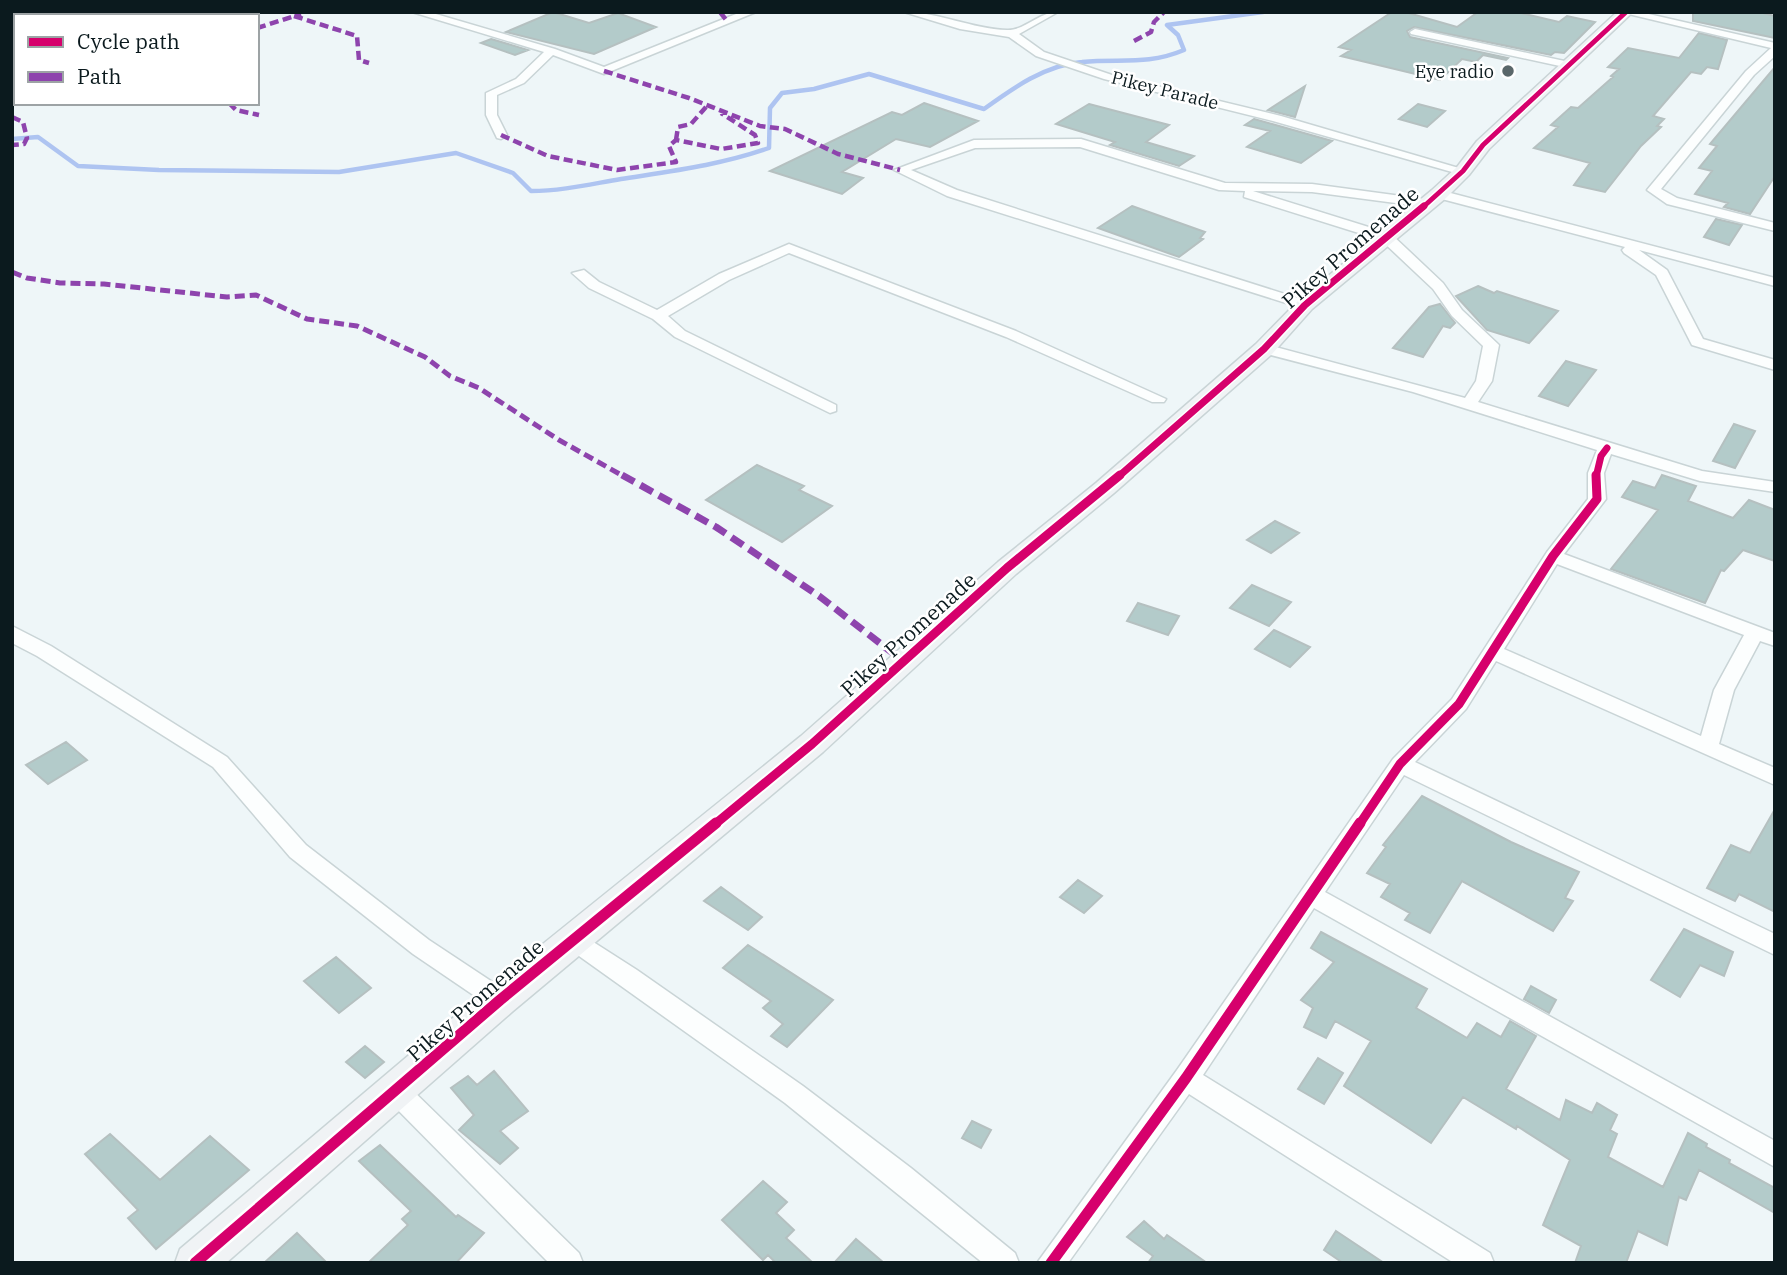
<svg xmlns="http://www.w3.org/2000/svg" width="1787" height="1275" font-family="'IBM Plex Serif',serif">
	<rect width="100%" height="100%" fill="#eef6f8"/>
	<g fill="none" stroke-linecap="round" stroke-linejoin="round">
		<!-- stream -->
		<path stroke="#aec4f1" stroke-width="4.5" d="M12,139L38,137L78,166L159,170L339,172L456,153L513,173L531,191C562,191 591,184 621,179C672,171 721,165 769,148L770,108L782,93L814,89L869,74L984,109C1013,88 1045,65 1082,62C1120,58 1146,66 1184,50L1178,35L1167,25L1263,12"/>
	</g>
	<!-- building -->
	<path fill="#b3cbca" stroke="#b5c0c0" stroke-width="2" d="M553,12L589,23L618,13L656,27L594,54L506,32Z
		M1392,12H1405L1457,27L1478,12H1517L1559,22L1567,16L1595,22L1564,53L1555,52L1551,55L1414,27L1407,31L1410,37L1508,58L1506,60L1483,55L1476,62L1462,59L1440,80L1341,56L1351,50L1339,47Z
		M1693,12H1759L1775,16V38L1693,21Z
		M1699,33L1727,40L1718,69L1707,67L1701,74L1691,72L1653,116L1664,119L1657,126L1661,127L1641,146L1605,192L1574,185L1590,163L1534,148L1558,127L1551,125L1571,107L1578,108L1613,77L1611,76L1619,69L1608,67L1628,48L1679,58Z
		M491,39L528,50L515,55L481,43Z
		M1775,67V176L1750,214L1724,207L1728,203L1695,194L1712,171L1699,168L1717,146L1710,144Z
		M1305,86L1295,117L1268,110Z
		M924,103L978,121L930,147L896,139L842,172L863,178L842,194L770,171L892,112L902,115Z
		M1089,104L1169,125L1146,142L1194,156L1179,166L1110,145L1115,142L1056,124Z
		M1418,104L1445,111L1427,127L1399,119Z
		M1254,119L1272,124L1332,141L1301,163L1247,147L1270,131L1245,125Z
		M1132,206L1205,232L1200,238L1203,239L1179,257L1098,228Z
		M1716,219L1742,225L1729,245L1704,237Z
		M1478,286L1494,293L1497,291L1558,311L1529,343L1487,330L1456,296Z
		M1440,304L1455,323L1450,328L1443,326L1423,357L1393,348L1429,307Z
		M1566,361L1596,370L1568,406L1539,396Z
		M1734,424L1755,431L1735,468L1713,461Z
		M757,465L804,486L799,490L832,506L782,542L706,500Z
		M1662,475L1696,486L1688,501L1733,518L1749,500L1775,510V561L1743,550L1724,571L1721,570L1705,603L1611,569L1658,510L1622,497L1633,481L1655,488Z
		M1275,521L1299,533L1271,553L1247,540Z
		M1252,585L1291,602L1269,626L1230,608Z
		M1138,603L1179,616L1168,635L1127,621Z
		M1274,630L1310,647L1290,667L1255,649Z
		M66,742L87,760L48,784L26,765Z
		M1422,796L1511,842L1579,872L1565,898L1573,901L1553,931L1462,881L1430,933L1405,920L1410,913L1381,897L1390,884L1367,873L1386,847L1383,845Z
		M1775,809V912L1739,894L1735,901L1707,888L1731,845L1750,853Z
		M1078,880L1102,896L1084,913L1060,897Z
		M721,887L762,917L748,930L704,901Z
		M1684,929L1733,952L1724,976L1700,965L1680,997L1651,980Z
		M1321,932L1427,989L1416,1008L1467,1038L1477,1023L1501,1037L1510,1021L1536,1036L1506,1089L1560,1120L1566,1100L1592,1113L1597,1103L1617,1115L1610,1130L1617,1134L1608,1157L1663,1187L1688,1133L1707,1144L1706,1147L1730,1160L1729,1163L1775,1188V1213L1699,1170L1686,1200L1679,1197L1667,1245L1638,1231L1626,1263H1575L1581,1246L1543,1225L1570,1160L1517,1126L1516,1129L1463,1097L1431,1143L1344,1086L1371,1041L1335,1021L1326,1038L1304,1027L1313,1008L1301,1000L1334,962L1311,948Z
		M748,945L833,1000L787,1047L771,1036L783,1024L763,1008L771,1001L723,968Z
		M336,957L371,988L339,1013L304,981Z
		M1531,986L1556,1000L1549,1013L1524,999Z
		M365,1046L384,1062L365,1078L346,1062Z
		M1318,1058L1343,1073L1324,1104L1298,1089Z
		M494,1071L528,1111L500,1131L518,1148L500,1164L459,1130L474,1115L451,1088L468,1076L477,1085Z
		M972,1121L991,1130L981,1148L962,1138Z
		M110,1134L160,1180L210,1136L249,1170L156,1249L128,1218L138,1210L85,1154Z
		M380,1145L456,1217L458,1215L484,1233L456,1263H368L408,1225L402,1219L411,1211L359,1161Z
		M763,1181L787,1202L776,1213L794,1230L786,1238L813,1263H776L768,1255L763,1260L722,1220Z
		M1144,1221L1164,1239L1167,1235L1207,1263H1148L1153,1256L1127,1237Z
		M1336,1231L1384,1263H1343L1324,1250Z
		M297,1233L327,1263H264Z
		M856,1239L884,1263H834Z"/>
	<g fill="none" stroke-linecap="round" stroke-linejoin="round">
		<!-- street casing -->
		<g stroke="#c9d4d6" stroke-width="3">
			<path id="street" d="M412,12H429L555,49L604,67L741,12H756L604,74L553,55L524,83L497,95V115L507,135L501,139L497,138L486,115V93L516,79L544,52Z
				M904,12C939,12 972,29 1007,30C1024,31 1039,12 1058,12L1019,34L1044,52L1112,75L1281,116L1469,171L1459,174L1273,121L1104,79L1036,56L1009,37L960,29Z
				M1620,12H1640L1775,43V56L1754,75L1661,189L1677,198L1775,223V231L1667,204L1647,190L1746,71L1771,48Z
				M1415,29L1569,62L1575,65L1569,68L1411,34L1410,32Z
				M1081,139L1225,183L1312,184L1431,200V206L1426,207L1312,192L1253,191L1391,234L1443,283L1462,310L1499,345L1492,381L1478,402L1702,471L1775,482V492L1700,481L1611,454L1604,473L1606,499L1564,554L1775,633V646L1760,641L1734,690L1719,744L1775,768V785L1496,661L1466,709L1415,762L1775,934V955L1404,775L1325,892L1775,1141V1167L1314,908L1203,1075L1490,1253L1494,1263H1454L1189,1094L1068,1263H1037L1177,1070L1393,759L1452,699L1547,552L1588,499V473L1597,450L1413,392L1259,352V346L1264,344L1465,398L1476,381L1483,346L1452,316L1433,289L1381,240L1244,197L1245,191L1219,190L1080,147L975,148L911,170L957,190L1310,302L1312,305L1305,309L947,196L894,170L974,140ZM1557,564L1744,635L1714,690L1701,736L1504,649Z
				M1439,190L1775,278V286L1639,250L1667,270L1703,339L1775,360V370L1692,345L1656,275L1624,253L1622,250L1625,247L1434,197L1433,194Z
				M789,244L1016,331L1166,399L1164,402H1152L1006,337L789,253L729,280L668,316L685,331L836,405V411L830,413L675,337L653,319L589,288L572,273L584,270L599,282L657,310L719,274Z
				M12,626L51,646L227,757L306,845L429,940L509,993L512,1000L509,1007L500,1010L491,1007L413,954L290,857L213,767L37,656L12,643Z
				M573,929L637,970L803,1086L911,1168L1015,1253L1019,1263H983L785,1103L565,946L561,939L565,932Z
				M396,1079L405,1083L579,1253L583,1263H549L387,1099L383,1091L387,1083Z"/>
		</g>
		<!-- secondary casing -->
		<g stroke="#c9d4d6" stroke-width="3">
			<path id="secondary" d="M1617,12H1633L1489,149L1469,175L1446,198L1312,309L1272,354L1114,493L1016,574L823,752L513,1011L226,1263H175L180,1249L487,989L801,736L998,562L1096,483L1256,344L1298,301L1432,190L1457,167L1477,141Z"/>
		</g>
		<!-- street -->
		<use href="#street" fill="#fcfefe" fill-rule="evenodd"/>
		<!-- secondary -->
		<use href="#secondary" fill="#f0f3f5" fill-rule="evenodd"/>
		<!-- quiet-far2 -->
		<path stroke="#8e44ad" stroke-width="4.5" stroke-dasharray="9 4.5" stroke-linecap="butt" d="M720,12L727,21
			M294,16L357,36L359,60L369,63
			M257,28L301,14
			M1134,41L1151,32L1154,22L1164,12
			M604,71L689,98L760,126L785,129L838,154L900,170
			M12,91L16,90
			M229,103L236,110L259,115
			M12,117L23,122L27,138L24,144L12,145
			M501,135L548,156L617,170L676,162L669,146L676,140L721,149L758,143L755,135L721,113
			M676,140L678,127L691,124L706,107"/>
		<!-- quiet-far1 -->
		<path stroke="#8e44ad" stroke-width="5" stroke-dasharray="10 5" stroke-linecap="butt" d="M12,272L27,278L60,283L104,284L227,297L256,295L307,319L357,326L425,357L450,376L479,388L559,440L625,477"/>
		<!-- quiet -->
		<path stroke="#8e44ad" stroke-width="7" stroke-dasharray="14 7" stroke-linecap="butt" d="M622,475L716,527L819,596L903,661"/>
		<!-- cycleway-far3 casing -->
		<g stroke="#fff" stroke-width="8">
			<path id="cycleway-far3" d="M1422,208L1463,171L1483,145L1626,12"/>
		</g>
		<!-- cycleway-far2 casing -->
		<g stroke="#fff" stroke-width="10">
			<path id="cycleway-far2" d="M1118,477L1264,349L1305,305L1424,206
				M1596,477L1601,456L1607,448"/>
		</g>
		<!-- cycleway-far1 casing -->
		<g stroke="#fff" stroke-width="13">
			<path id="cycleway-far1" d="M714,825L812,744L1007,568L1120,475
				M1359,825L1400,764L1459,704L1553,556L1597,499L1596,475"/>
		</g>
		<!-- cycleway casing -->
		<g stroke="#fff" stroke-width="16">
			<path id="cycleway" d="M195,1263L500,1000L716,823
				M1051,1263L1186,1078L1360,823"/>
		</g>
		<!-- cycleway-far3 -->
		<use href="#cycleway-far3" stroke="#d6006c" stroke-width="5"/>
		<!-- cycleway-far2 -->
		<use href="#cycleway-far2" stroke="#d6006c" stroke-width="7"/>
		<!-- cycleway-far1 -->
		<use href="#cycleway-far1" stroke="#d6006c" stroke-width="9"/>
		<!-- cycleway -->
		<use href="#cycleway" stroke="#d6006c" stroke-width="11"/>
	</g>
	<!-- markers -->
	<circle fill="#5a676a" stroke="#fff" stroke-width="2.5" cx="1508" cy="71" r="7"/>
	<g text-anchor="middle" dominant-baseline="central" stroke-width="5" stroke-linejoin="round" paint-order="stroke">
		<!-- far-poi labels -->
		<g font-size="18" fill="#0b1a1e" stroke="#fff" text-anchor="end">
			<text x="1494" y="71">Eye radio</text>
		</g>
		<!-- far-street labels -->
		<g font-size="18" fill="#0b1a1e" stroke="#fff">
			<text transform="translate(1165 90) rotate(14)">Pikey Parade</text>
		</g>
		<!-- street labels -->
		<g font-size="21" fill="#0b1a1e" stroke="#fff">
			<text transform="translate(1350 247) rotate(-41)">Pikey Promenade</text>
			<text transform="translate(908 634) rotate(-42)">Pikey Promenade</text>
			<text transform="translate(475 1000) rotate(-41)">Pikey Promenade</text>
		</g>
	</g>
	<!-- border -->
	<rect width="1787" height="1275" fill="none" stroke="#0b1a1e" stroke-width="28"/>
	<!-- legend -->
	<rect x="14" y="14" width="245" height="91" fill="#ffffff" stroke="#9da3a5" stroke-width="2"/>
	<rect x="28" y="37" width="35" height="10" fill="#d6006c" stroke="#9da3a5" stroke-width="2"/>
	<text x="77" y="49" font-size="21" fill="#0b1a1e">Cycle path</text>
	<rect x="28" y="72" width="35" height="10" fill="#8e44ad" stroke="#9da3a5" stroke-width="2"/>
	<text x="77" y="84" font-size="21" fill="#0b1a1e">Path</text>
</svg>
